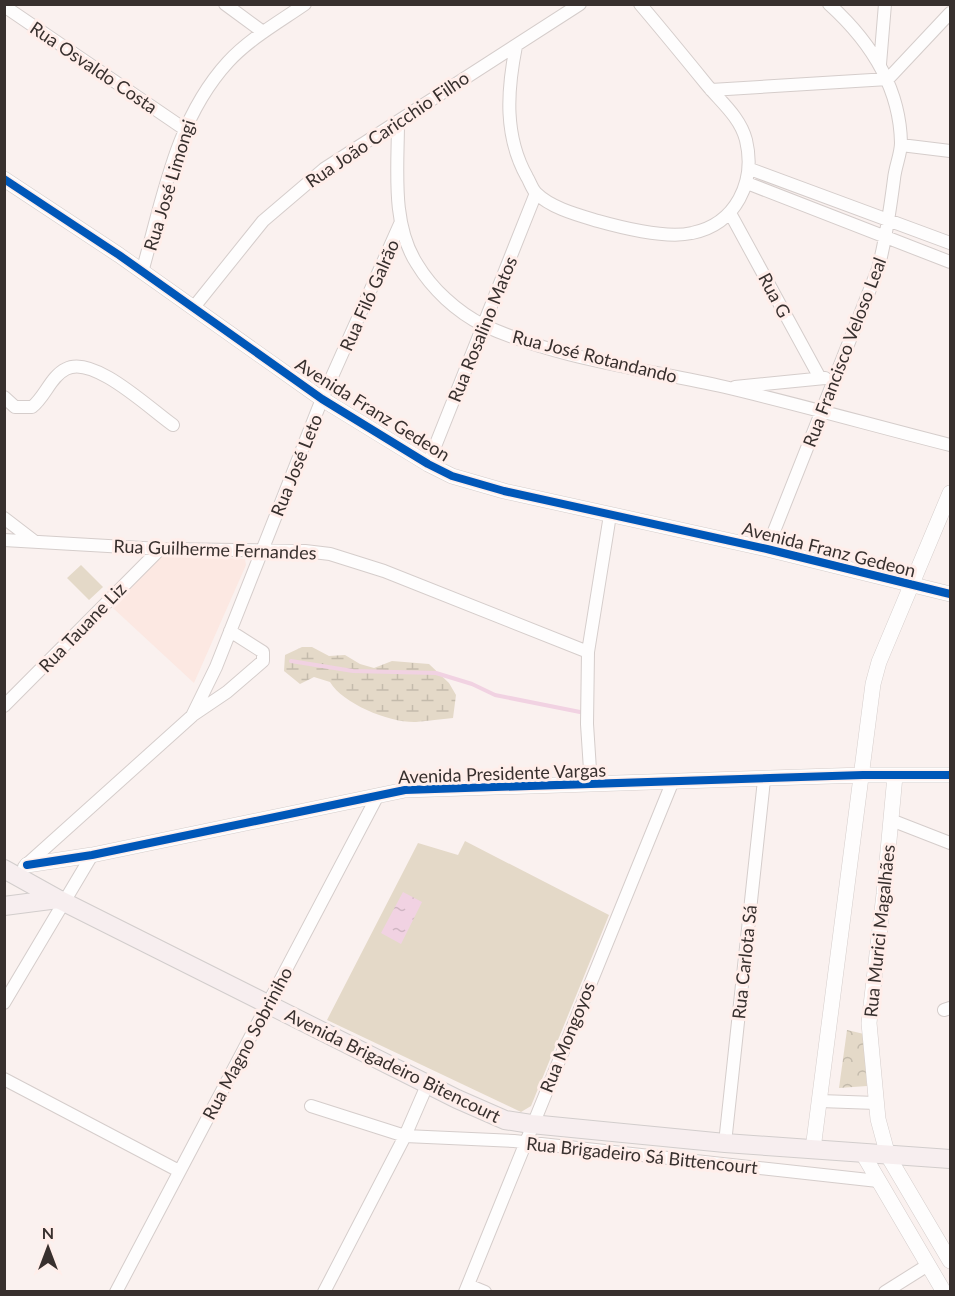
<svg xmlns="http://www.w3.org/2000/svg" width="955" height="1296" font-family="Lato,sans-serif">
	<defs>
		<pattern id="wetland-marsh" width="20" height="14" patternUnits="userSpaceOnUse" patternTransform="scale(1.5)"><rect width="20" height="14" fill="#e4d9c8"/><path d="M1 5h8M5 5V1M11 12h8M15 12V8" fill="none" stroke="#c4bbac"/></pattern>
		<pattern id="park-crowns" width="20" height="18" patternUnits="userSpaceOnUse" patternTransform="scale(1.5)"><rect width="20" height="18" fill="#e4d9c8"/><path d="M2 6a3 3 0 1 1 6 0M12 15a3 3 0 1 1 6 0" fill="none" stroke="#c4bbac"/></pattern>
		<pattern id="water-ripples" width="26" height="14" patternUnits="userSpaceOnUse" patternTransform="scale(1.5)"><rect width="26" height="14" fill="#f1d2e2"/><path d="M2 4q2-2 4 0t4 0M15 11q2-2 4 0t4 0" fill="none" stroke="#cfb5c2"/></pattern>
	</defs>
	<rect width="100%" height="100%" fill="#faf1ef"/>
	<!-- built -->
	<path fill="#fce8e2" d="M160,555L245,559L246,565L194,683L113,608Z"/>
	<!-- wetland -->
	<path fill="url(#wetland-marsh)" d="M302,647H312L329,656L345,655L360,664L374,668L392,661L429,664L449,683L456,695L453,718C441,719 428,721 416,722C390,723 343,704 330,682L314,677L300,684L284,671L285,655Z"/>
	<!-- park -->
	<path fill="url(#park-crowns)" d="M847,1030L864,1034L867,1086L839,1088Z"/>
	<!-- pitch -->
	<path fill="#e4d9c8" d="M81,565L103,587L89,600L67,578Z
		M465,841L609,915L531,1106L521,1112L327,1020L418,843L458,855Z"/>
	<!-- water -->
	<path fill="url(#water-ripples)" d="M403,892L422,902L401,944L381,933Z"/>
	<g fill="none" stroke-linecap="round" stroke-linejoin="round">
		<!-- stream -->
		<path stroke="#f1d2e2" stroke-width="4" d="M291,661L353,671L436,673L472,684L495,695L580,712"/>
		<!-- minor casing -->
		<g stroke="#d5cdcb" stroke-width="14">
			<path id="minor" d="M225,4L263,32
				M4,6L183,128
				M516,46C507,91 504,136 527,177C530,182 532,189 536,193C551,208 578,215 598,221C623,228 666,239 692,233C736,224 756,182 746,140C740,117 721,102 707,85C685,58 663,31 640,4
				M880,64L885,4
				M888,79L950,13
				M711,90L888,79
				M398,122C398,168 391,224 417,264C432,289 457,312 483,325C558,359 645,369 725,387C801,405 875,426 950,445
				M901,145L950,151
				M750,169L950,243
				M747,183L950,262
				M730,213L820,378
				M142,272C163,199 175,120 228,62C249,39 279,22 305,4
				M194,307L263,221L324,169L580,4
				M735,387L825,378
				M4,397L15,407H32C45,397 51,376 66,369C93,354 150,409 173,425
				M428,464L536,193
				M4,518L34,541
				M4,540L160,549L305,551L330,554L384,571L588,652
				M767,549L878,269C886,239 890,210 894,179C895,167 901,154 901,143C900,87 870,41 829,4
				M4,706L160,549
				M193,715L227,692L263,661V652L230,631
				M591,785L587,724L588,652L610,515
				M891,820L950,843
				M24,867L192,716L216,667L322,399L400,224
				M4,1003L92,855
				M944,1010L950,1008
				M4,1079L179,1171
				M820,1101L876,1103
				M311,1106L405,1136L514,1141L878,1181
				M725,1143L764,780
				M468,1285L485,1292
				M116,1292L378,795
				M324,1292L405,1136L428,1083
				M465,1292L672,783
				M885,1292L928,1265"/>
		</g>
		<!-- tertiary casing -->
		<g stroke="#d5cdcb" stroke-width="16">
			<path id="tertiary" d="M4,179L119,255L322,399L428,464L452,476L504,491L767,549L950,594
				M895,776L884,894L869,1023L878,1119L888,1156L950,1261
				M27,865L92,855L405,790L863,775H950
				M813,1149L873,684L879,662L950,493
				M863,1154L944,1292"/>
		</g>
		<!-- primary casing -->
		<g stroke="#d2cdcc" stroke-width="20">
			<path id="primary" d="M4,869L58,899L457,1099L505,1120L531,1124L725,1143L950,1159
				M4,906L58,899"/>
		</g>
		<!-- minor -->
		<use href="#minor" stroke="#fefdfd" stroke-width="12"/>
		<!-- tertiary -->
		<use href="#tertiary" stroke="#fefdfd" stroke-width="15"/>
		<!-- primary -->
		<use href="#primary" stroke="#f7eeef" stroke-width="18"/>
		<!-- cycleway casing -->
		<g stroke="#ffeeea" stroke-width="11">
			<path id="cycleway" d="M4,179L119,255L322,399L428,464L452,476L504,491L767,549L950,594
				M27,865L92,855L405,790L863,775H950"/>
		</g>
		<!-- cycleway -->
		<use href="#cycleway" stroke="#0057b8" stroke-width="8"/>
	</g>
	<g text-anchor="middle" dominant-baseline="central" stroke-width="6" stroke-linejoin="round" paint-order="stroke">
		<!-- street labels -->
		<g font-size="18" fill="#38302e" stroke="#ffeeea">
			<text transform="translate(94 67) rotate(34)">Rua Osvaldo Costa</text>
			<text transform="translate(387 129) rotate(-34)">Rua João Caricchio Filho</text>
			<text transform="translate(169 185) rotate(-73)">Rua José Limongi</text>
			<text transform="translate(369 295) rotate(-66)">Rua Filó Galrão</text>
			<text transform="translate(775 295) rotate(62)">Rua G</text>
			<text transform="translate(482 329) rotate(-68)">Rua Rosalino Matos</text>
			<text transform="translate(844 352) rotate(-69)">Rua Francisco Veloso Leal</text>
			<text transform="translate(595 356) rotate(14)">Rua José Rotandando</text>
			<text transform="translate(373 409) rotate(32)">Avenida Franz Gedeon</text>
			<text transform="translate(296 465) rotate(-68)">Rua José Leto</text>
			<text transform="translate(215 549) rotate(2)">Rua Guilherme Fernandes</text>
			<text transform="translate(829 549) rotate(14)">Avenida Franz Gedeon</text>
			<text transform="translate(82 627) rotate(-46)">Rua Tauane Liz</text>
			<text transform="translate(502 773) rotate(-2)">Avenida Presidente Vargas</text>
			<text transform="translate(879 931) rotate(-84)">Rua Murici Magalhães</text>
			<text transform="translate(744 962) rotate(-84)">Rua Carlota Sá</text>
			<text transform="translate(567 1037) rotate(-68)">Rua Mongoyos</text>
			<text transform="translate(247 1043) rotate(-62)">Rua Magno Sobriniho</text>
			<text transform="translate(393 1065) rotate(26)">Avenida Brigadeiro Bitencourt</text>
			<text transform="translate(642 1155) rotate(6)">Rua Brigadeiro Sá Bittencourt</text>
		</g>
	</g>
	<!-- border -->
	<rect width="955" height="1296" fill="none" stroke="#38302e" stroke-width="12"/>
	<!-- north arrow -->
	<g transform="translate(48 1248)" stroke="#ffeeea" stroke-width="4.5" paint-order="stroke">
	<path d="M0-4.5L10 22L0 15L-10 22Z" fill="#38302e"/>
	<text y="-9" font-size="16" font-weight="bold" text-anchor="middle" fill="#38302e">N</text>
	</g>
</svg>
